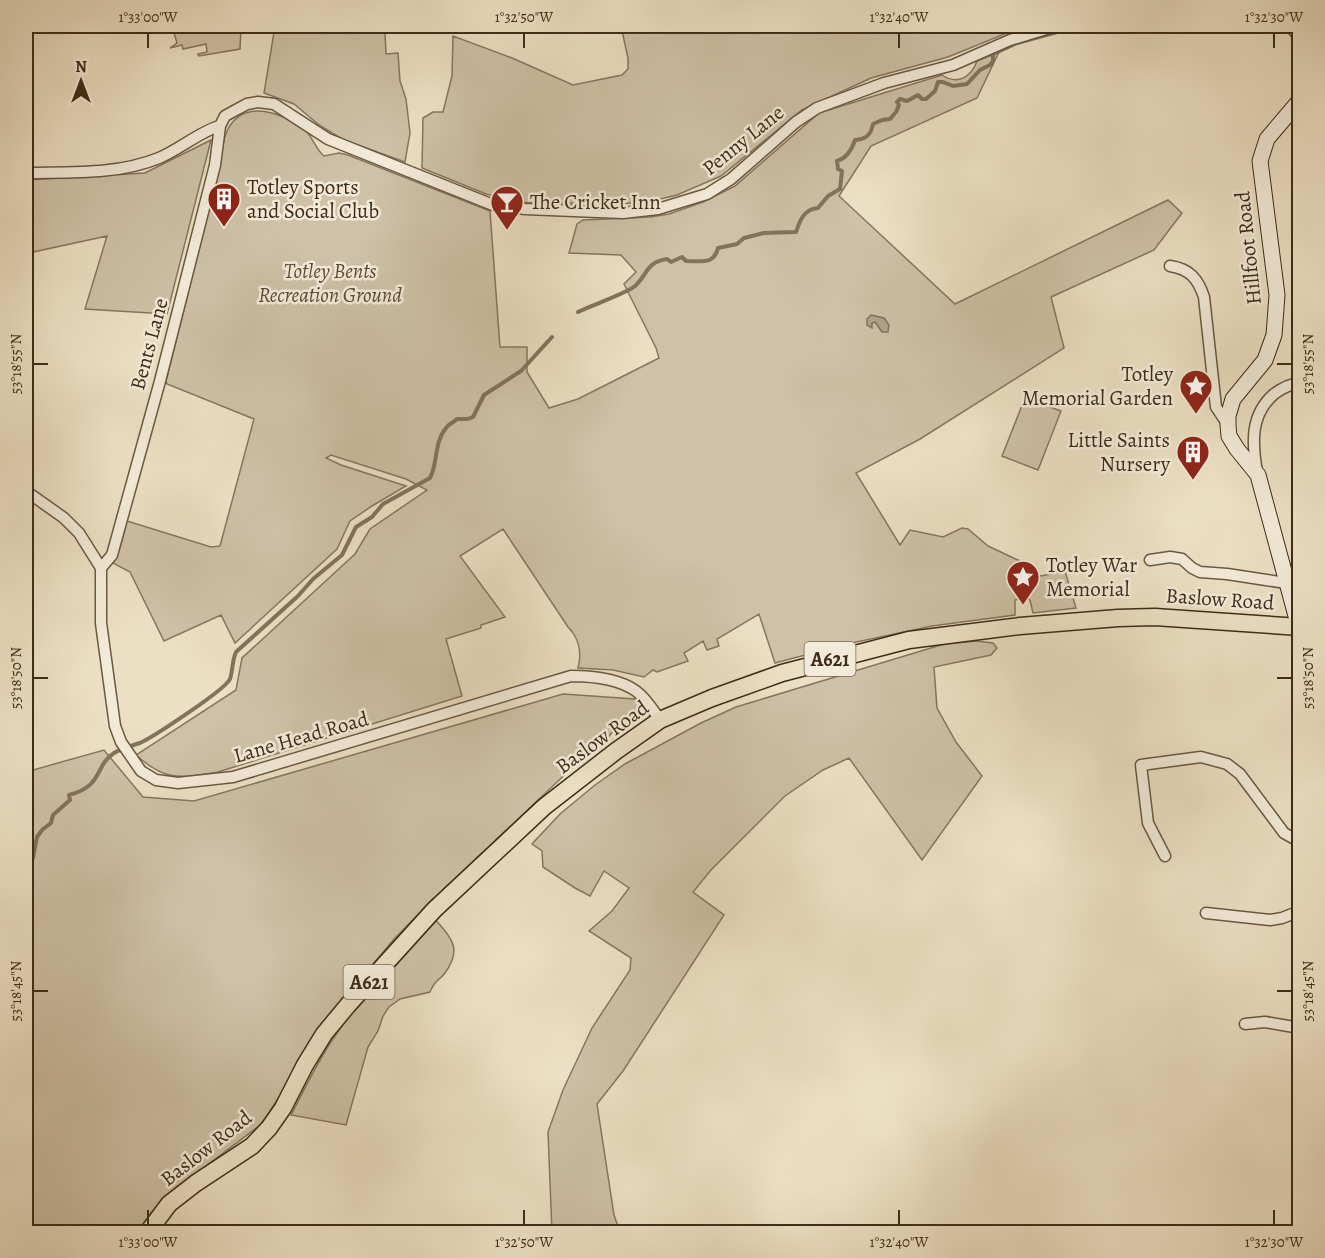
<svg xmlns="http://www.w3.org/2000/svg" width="1325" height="1258" font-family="Alegreya,serif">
	<rect width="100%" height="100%" fill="#ece0c4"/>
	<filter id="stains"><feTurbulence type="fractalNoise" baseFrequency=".00333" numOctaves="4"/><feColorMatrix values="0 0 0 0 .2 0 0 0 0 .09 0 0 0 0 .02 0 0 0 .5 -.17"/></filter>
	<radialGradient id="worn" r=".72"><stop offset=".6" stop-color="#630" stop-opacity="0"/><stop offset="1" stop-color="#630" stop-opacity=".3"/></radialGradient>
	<!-- green -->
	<path fill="#cec1a7" stroke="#867660" stroke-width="1.5" d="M172,26H241L240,49L199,56L198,54L207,52L206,44L183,49L182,45L170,48L177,43Z
		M275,26H387L385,33L386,54L398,53L400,81L406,99L410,133L405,162L344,140L319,125L294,104L264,93Z
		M621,26H1024L948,57L871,78L802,110L721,176L677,195L656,200L613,205L576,203H528L486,194L422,168L423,118L433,112H443L452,76L453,36L512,58L573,85L622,75L628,69V58Z
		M999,52L977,98L871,146L839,196L955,304L1168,200L1182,213L1154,250L1051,297L1064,348L920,439L856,473L900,545L910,530L943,537L962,528L968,529L988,546L1022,562L1035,573L1041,576L1065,571L1076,608L1033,613L1030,600L1027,598L1015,600V615L932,626L847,644L775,663L759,614L717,639L719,646L707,650L703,641L684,653L688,661L657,672L653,670L644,677L613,670L578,668C582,653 579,638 568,627L503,529L460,556L505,617L481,625V628L446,639L462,696L218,772C180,778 166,782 136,755L236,690L242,658L355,554L370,529L427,490L406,479L331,455L326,458L341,465L406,486L372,506L350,521L337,549L235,643L221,615L164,641L130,572L113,563L121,544L127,521L211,547L220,546L254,419L167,384L166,381L220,166C222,154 222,140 228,129C245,98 283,113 305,130C313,137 315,149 324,156L339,153L348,155L490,211L500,347H527V372L549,408L578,399L659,358L656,348L624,284L636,272L621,255L569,253L577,224L583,220L650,217L669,214L703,202L735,186L819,113L942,75C957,85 971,78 977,61Z
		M211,140L167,314L85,309L107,236L33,252L26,180L145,173Z
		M1025,398L1061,411L1038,470L1002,456Z
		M976,641L993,643L997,648L991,655L934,667L937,708L956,742L982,776L922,860L849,758L823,770L785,796L711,870L693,892L724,915L623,1071L597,1104L614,1215L620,1232H552L548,1132L563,1090L592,1028L630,970L631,958L589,931L612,911L629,888L604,871L590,896L575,888L543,867L542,851L532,844L560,814L595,785L625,764L701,723L736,707L944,644Z
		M563,694L635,699L641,709L623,718L607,739L575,765L441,892L394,939L328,1019L267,1116L259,1126L169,1194L151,1213L139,1232H26V772L104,750L143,797L194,801Z
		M434,918C451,938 463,948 445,973C438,982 435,979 430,992L400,999L389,1007L383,1016L378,1031L368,1047L346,1125L291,1115C304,1090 316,1065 331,1042C360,997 399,958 434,918Z"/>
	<!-- water -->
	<path fill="#b0a38a" stroke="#82735c" stroke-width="1.5" d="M871,315L884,318L889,325L888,332H882L875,322L872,323V328L867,325V319Z"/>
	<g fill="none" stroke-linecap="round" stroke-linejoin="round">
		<!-- stream -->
		<path stroke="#82735c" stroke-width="4" d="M578,312C590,306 627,293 635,286C648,274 646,262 667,259L671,262L682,257L686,261C701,261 714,265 718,248L737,244L744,238L764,233L796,232C800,220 804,209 818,208L828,196L840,189L842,171L838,169L837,161C847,158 852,149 855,140C866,139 871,135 873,124L882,120L890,119L896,112L899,105L897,102L900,99L907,101L918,95L922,99H926L935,91L938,82H943L953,86L967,84L980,70L990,65L993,61V54L1017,43L1079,26
			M26,868L33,858L37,837L42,830L51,823L53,815L70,800L69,795C104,786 94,766 114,753C122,748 131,746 140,743C153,737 225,690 230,679C233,670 232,661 236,652L298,596L313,579L342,555L356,527L372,517L383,504L430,478C438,463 434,442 446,428C448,424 453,423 457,419H468L473,417L484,395L521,371L552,337"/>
		<!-- street casing -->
		<g stroke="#695943" stroke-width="13">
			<path id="street" d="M26,173C70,172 117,175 159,158C179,150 202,130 220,126
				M1170,266C1190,269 1198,279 1204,297L1216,407L1228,425
				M1257,472C1252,443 1250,415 1274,394C1282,388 1290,384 1300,383
				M26,491L64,518L79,533L101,568V623L115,726L121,742L141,771L156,780L178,783L233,777L571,676C591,676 619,679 636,691C646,698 653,710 660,720
				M1150,560L1170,557L1182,559L1192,568L1200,572L1227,574L1286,583
				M101,568L112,555L160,381L215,165L220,126L225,116L234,111L247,104L258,102L274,104L328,139L493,205L525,209L623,213L658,209L707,194L731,179L796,122L817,108L884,83L953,65L1010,40L1056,26
				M1165,856L1148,823L1141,765L1201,757L1227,764L1240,774L1284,833L1300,842
				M1206,913L1270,920L1282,918L1300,911
				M1245,1024L1265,1022L1300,1028
				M1295,1232L1300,1217"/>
		</g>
		<!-- secondary casing -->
		<g stroke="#3d2c18" stroke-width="17">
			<path id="secondary" d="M1293,26L1300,35
				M1299,627L1258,475L1237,449L1229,436L1228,425V416L1233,399L1265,360L1274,335L1277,295L1260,161L1267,139L1300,100"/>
		</g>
		<!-- primary casing -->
		<g stroke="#3d2c18" stroke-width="19">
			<path id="primary" d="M148,1232L169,1204L196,1183L252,1146L269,1128L283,1108L305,1065L324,1034L348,1005L434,910L544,807L616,751L660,720L712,698L782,673L909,640L1020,626L1118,618L1155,617L1300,627"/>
		</g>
		<!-- street -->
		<use href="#street" stroke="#f3ebd9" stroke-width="10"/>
		<!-- secondary -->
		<use href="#secondary" stroke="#f3ebd9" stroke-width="15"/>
		<!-- primary -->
		<use href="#primary" stroke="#ece0c4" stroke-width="16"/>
	</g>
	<!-- ticks -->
	<path fill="none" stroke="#3d2c18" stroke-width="2" d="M148,33V48M524,33V48M899,33V48M1274,33V48M33,364H48M1277,364H1292M33,678H48M1277,678H1292M33,991H48M1277,991H1292M148,1210V1225M524,1210V1225M899,1210V1225M1274,1210V1225"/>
	<!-- icons -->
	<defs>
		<g id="building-pin" transform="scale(1.725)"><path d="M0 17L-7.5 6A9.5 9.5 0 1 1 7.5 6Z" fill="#8f2418" stroke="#f3ebd9"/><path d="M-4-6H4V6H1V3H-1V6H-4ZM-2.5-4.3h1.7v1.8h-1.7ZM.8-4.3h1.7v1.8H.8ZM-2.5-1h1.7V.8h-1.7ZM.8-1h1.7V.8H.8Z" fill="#fff"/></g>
		<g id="bar-pin" transform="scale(1.725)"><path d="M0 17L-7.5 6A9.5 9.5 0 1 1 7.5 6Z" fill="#8f2418" stroke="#f3ebd9"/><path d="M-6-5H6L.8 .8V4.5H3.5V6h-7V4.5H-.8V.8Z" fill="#fff"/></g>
		<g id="sight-pin" transform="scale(1.725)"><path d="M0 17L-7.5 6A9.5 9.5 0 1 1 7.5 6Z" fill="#8f2418" stroke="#f3ebd9"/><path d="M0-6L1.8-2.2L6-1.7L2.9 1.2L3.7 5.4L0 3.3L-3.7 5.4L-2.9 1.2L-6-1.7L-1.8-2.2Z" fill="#fff"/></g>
	</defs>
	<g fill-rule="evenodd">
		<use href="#building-pin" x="224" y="199"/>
		<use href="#bar-pin" x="507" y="202"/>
		<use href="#sight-pin" x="1196" y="386"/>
		<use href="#building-pin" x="1193" y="452"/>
		<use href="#sight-pin" x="1023" y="577"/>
	</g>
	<g text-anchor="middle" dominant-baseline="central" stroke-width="5" stroke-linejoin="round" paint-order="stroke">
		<!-- shield labels -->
		<g fill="#f3ebd9" stroke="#746552" stroke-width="1.5">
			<rect x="804.5" y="642" width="51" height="34" rx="4.5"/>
			<rect x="343.5" y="965" width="51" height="34" rx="4.5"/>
		</g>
		<g font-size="20" font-weight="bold" fill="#3d2c18">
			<text x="830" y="659">A621</text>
			<text x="369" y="982">A621</text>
		</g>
		<!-- street labels -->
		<g font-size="21" fill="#3d2c18" stroke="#f3ebd9">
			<text transform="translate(743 140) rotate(-39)">Penny Lane</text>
			<text transform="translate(1248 248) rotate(-96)">Hillfoot Road</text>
			<text transform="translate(149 344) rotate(-75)">Bents Lane</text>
			<text transform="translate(1220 599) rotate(4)">Baslow Road</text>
			<text transform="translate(301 737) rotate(-16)">Lane Head Road</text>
			<text transform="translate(602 737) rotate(-36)">Baslow Road</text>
			<text transform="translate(206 1148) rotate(-38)">Baslow Road</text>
		</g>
		<!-- poi labels -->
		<g font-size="21" fill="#3d2c18" stroke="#f3ebd9" text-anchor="start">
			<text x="247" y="187">Totley Sports<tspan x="247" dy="24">and Social Club</tspan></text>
			<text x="530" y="202">The Cricket Inn</text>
			<text x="1173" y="374" text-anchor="end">Totley<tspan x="1173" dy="24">Memorial Garden</tspan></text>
			<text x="1170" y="440" text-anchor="end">Little Saints<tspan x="1170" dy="24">Nursery</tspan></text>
			<text x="1046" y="565">Totley War<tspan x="1046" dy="24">Memorial</tspan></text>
		</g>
		<!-- park labels -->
		<g font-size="21" font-style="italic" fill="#5a4a35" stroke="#f3ebd9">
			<text x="330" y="271">Totley Bents<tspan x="330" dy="24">Recreation Ground</tspan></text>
		</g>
	</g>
	<!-- margin -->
	<rect width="1325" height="1258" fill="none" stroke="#ece0c4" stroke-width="66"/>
	<!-- north arrow -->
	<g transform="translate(81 81)" stroke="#f3ebd9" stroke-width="4.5" paint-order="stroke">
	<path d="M0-4.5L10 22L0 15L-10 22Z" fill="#3d2c18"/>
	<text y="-9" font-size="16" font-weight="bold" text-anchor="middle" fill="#3d2c18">N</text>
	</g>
	<rect x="33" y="33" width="1259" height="1192" fill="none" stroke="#3d2c18" stroke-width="2"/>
	<g font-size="15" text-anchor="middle" fill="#3d2c18">
		<text x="148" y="22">1°33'00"W</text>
		<text x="524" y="22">1°32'50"W</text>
		<text x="899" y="22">1°32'40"W</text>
		<text x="1274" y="22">1°32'30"W</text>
		<text transform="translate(16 364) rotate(-90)" y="5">53°18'55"N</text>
		<text transform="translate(1308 364) rotate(-90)" y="5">53°18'55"N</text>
		<text transform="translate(16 678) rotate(-90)" y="5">53°18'50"N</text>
		<text transform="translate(1308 678) rotate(-90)" y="5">53°18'50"N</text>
		<text transform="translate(16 991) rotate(-90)" y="5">53°18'45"N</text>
		<text transform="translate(1308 991) rotate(-90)" y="5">53°18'45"N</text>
		<text x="148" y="1247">1°33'00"W</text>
		<text x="524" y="1247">1°32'50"W</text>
		<text x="899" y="1247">1°32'40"W</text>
		<text x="1274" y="1247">1°32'30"W</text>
	</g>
	<rect width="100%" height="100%" filter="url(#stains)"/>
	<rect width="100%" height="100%" fill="url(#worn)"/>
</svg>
